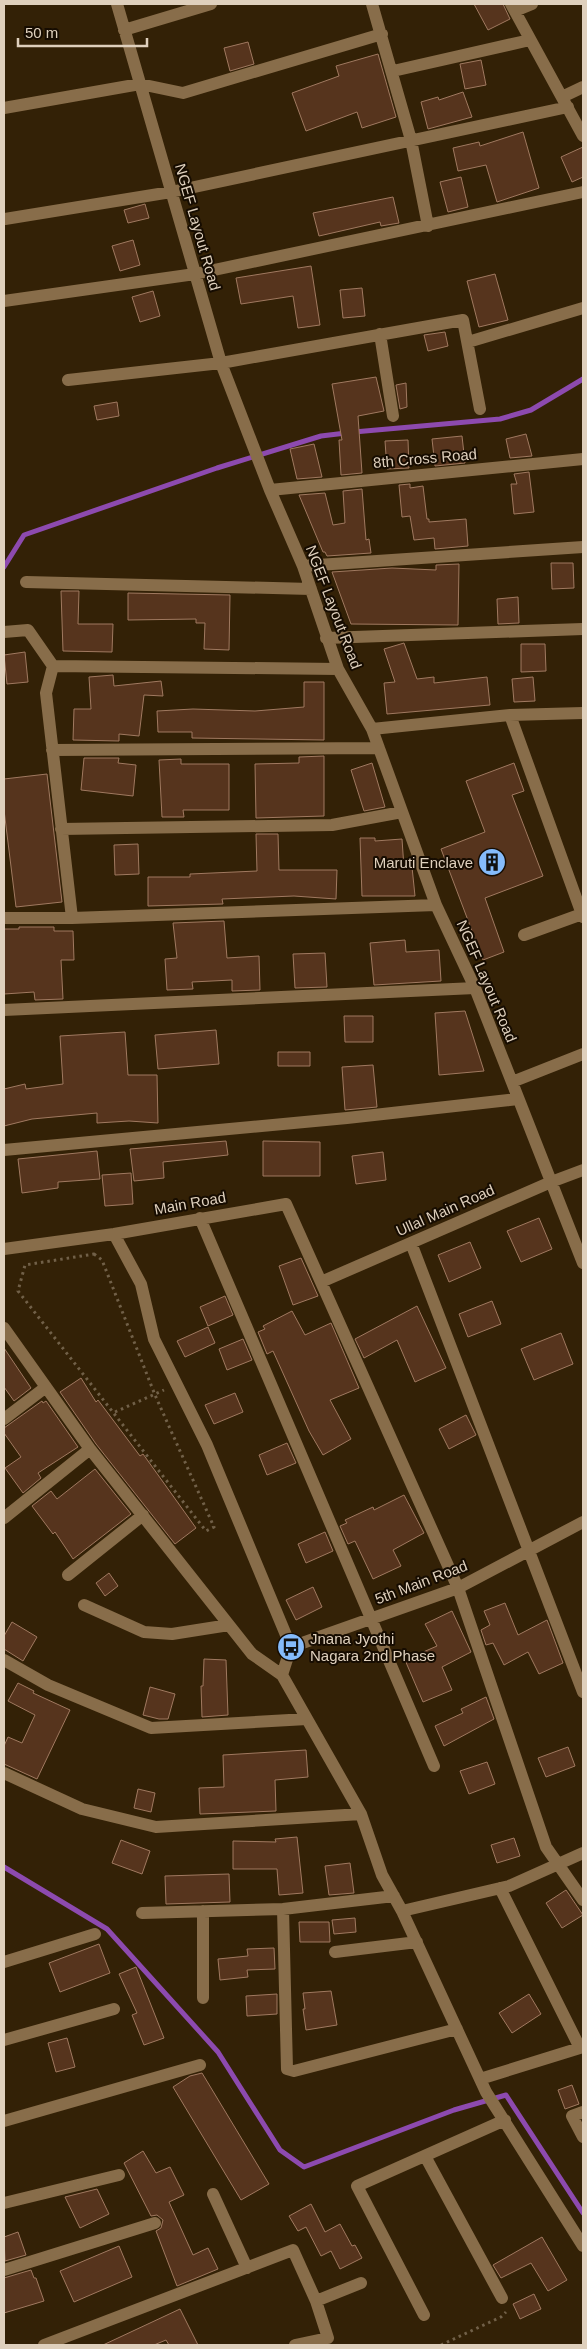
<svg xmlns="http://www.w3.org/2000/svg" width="587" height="2349" font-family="Helvetica,sans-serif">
	<rect width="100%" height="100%" fill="#332106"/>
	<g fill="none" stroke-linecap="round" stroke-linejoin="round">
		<!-- stream -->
		<path stroke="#8d4aaf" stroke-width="5" d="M354,432L500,419L531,410L583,379
			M4,567L24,535L217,468L321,436L346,433
			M4,1867L107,1929L218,2052L280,2150L304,2167L454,2110L506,2095L583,2213"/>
	</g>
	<!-- building -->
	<path fill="#56341d" stroke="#a07960" d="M474,4H503L510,19L488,30Z
		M248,42L254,64L230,71L224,48Z
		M378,54L396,117L362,128L357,112L306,131L292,93L339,76L336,66Z
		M481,60L486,85L465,89L460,64Z
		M463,92L472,117L428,129L421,102L438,97L439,100Z
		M523,132L539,188L497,202L486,165L458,171L453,148L479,142L480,146Z
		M583,147V177L572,182L561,157Z
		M461,177L468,207L448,212L440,182Z
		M393,197L399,223L381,226L380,222L319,236L313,213Z
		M145,204L149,218L128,223L124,210Z
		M133,240L140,265L120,271L112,246Z
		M311,266L320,325L298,328L293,296L241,304L236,278Z
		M495,274L508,320L479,327L467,281Z
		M362,288L365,316L343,318L340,290Z
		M153,291L160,316L140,322L132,297Z
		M445,332L448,346L428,351L424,335Z
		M376,377L384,411L358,416L362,473L341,475L339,440H342L332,384Z
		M406,383L407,407L400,409L396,385Z
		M117,402L119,416L97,420L94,406Z
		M526,434L532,456L510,458L506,439Z
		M462,436L465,463L435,466L432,439Z
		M408,440L409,468L387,469L385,441Z
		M314,444L322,477L297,479L290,449Z
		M529,472L534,512L514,514L511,484H517L514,474Z
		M410,484V488L423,486L427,519H429V522L466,519L468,546L435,549L434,538L414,540L410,516L402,517L399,485Z
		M362,489L366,540L369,539L371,553L327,556L325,552H323L299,495L325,493L333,525L345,523L343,491Z
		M551,563H573L574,588L552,589Z
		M459,564L458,625L351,624L332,572L392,568L436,570V565Z
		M61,591H79L78,624H113L112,652L63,651Z
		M128,593L230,595L229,650L204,649L205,623H196V619L128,620Z
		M518,597L519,623L498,624L497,599Z
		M404,643L417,679L434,677V683L487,677L490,705L387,714L384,683L395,682L384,649Z
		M521,644H545L546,671L521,672Z
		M25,652L28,682L7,684L4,655Z
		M113,675L114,686L161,681L163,696L144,695L139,736L119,734V741L73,740L74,709H91L89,677Z
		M533,677L535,701L514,702L512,679Z
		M304,682H324V740L192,738V732H158L157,711L193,709L255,711L304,707Z
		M324,756V816L256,818L255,764L299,763V757Z
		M84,758H119L118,763L136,765L133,796L81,790Z
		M181,759V764H229V810H183L184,817H162L159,760Z
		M372,763L385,807L364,811L351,770Z
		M514,763L524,791L512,795L543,876L485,898L504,952L483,960L441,849L485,832L466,781Z
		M47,774L62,902L16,907L4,810V779Z
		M256,834H278L279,870H337L336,899L294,896L222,899L223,904L148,906V877H190V874L257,871Z
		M360,838H375V841L402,839L404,868L412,867L415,896H362Z
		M138,844L139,874L115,875L114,845Z
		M224,921L227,958L259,956L260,990L232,991V980L192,982L193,989L167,990L165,959L177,958L173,923Z
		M19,927H54V931H73L74,960H61L63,999L35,1000L34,992L4,994V929H19Z
		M405,940L406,952L439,950L441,981L374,985L370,943Z
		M325,953L327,987L295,988L293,954Z
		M465,1011L484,1071L439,1075L435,1013Z
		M344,1016H373V1042H345Z
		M216,1030L219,1064L158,1069L155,1035Z
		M125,1032L128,1075H157L158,1123L129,1121L97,1123V1113L32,1119L4,1126V1089L25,1084L26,1089L63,1084L60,1036Z
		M278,1052H310V1066H278Z
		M373,1065L377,1107L345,1110L342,1067Z
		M226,1141L228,1155L163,1162L164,1178L134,1181L130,1149Z
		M263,1141L320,1142V1176H263Z
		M97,1151L100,1179L58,1182V1188L22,1193L18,1159Z
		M383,1152L386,1180L356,1184L352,1156Z
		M131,1173L133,1204L105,1206L102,1175Z
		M539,1218L552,1249L521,1262L507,1231Z
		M470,1242L481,1268L449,1282L438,1255Z
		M301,1258L318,1296L293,1305L279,1266Z
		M225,1296L233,1315L208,1326L200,1307Z
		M492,1301L501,1324L468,1337L459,1314Z
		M417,1306L446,1368L415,1382L397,1340L364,1358L355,1339Z
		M292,1311L305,1335L331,1323L359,1388L330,1400L351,1439L323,1455L309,1431L273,1351L267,1354L258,1332L265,1329L263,1326Z
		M208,1327L215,1343L185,1357L177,1341Z
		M561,1333L573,1364L534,1380L521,1349Z
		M243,1339L252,1360L227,1370L219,1349Z
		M4,1348L31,1388L14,1401L4,1387Z
		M81,1378L96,1402L98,1400L140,1456L143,1454L196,1528L175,1544L96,1444L60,1392Z
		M235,1393L243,1412L214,1424L205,1405Z
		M42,1401L43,1403L46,1401L78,1447L38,1473L41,1478L23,1493L5,1468L21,1457L4,1433V1428Z
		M466,1415L476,1435L449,1449L439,1429Z
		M287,1443L296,1463L267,1475L259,1455Z
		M95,1469L131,1514L73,1559L55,1532L53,1534L32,1506L51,1491L57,1499Z
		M404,1495L424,1533L393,1550L401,1566L373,1579L355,1541L348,1544L340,1526L347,1523L345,1520L373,1507L374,1510Z
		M325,1532L333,1551L306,1563L298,1544Z
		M109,1573L118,1586L105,1596L96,1583Z
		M313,1587L322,1607L296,1620L286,1600Z
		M505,1603L518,1635L547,1620L563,1663L539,1674L528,1652L504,1665L493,1643L486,1645L481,1630L490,1625L484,1611Z
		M452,1611L471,1652L442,1667L452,1690L423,1702L405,1660L437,1646L425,1624Z
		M12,1622L37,1637L23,1661L4,1649V1636Z
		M204,1659L226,1660L228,1715L202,1717L201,1686H203Z
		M18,1683L34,1691L33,1693L70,1710L37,1779L4,1764V1746L8,1737L22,1743L35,1715L8,1701Z
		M150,1687L175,1694L168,1719H159L143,1715Z
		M486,1697L494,1719L444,1746L435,1726L463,1713L461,1709Z
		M568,1747L575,1766L546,1777L538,1758Z
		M306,1750L308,1777L275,1780L276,1811L200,1814L199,1788L224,1787L223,1755Z
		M487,1762L495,1784L469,1794L460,1771Z
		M138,1789L155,1793L151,1812L134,1808Z
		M297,1837L303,1893L279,1895L277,1869H233V1841L276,1842L275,1839Z
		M514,1838L520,1856L497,1863L491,1845Z
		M121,1840L150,1851L142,1874L112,1863Z
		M350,1863L354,1893L329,1895L325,1866Z
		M229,1874L230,1902L166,1904L165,1876Z
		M566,1890L583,1915L562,1928L546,1903Z
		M355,1918L356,1932L334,1934L332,1920Z
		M299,1922H329L330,1942H300Z
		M99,1944L110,1973L60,1992L49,1963Z
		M274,1948L275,1969L247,1970L248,1977L220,1980L218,1959L248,1956L247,1949Z
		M136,1967L164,2038L144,2045L132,2015L137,2013L119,1974Z
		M331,1991L337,2025L306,2030L303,2009H305L303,1993Z
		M277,1994V2014L247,2016L246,1996Z
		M529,1994L541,2014L512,2033L499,2013Z
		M67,2038L75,2067L56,2072L48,2043Z
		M202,2073L269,2184L241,2200L173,2087L190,2076Z
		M572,2085L579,2104L565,2109L558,2090Z
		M143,2151L156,2173L170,2167L184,2195L169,2202L193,2255L208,2248L218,2269L177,2286L156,2231L161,2228L163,2220L157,2215L151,2216L124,2163Z
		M97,2189L109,2214L80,2228L65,2197Z
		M311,2204L325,2232L340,2224L352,2246L355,2245L362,2258L340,2269L331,2251L321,2256L306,2227L298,2231L289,2216Z
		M18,2232L26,2255L5,2261L4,2237Z
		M542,2237L567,2280L548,2291L531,2263L501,2278L493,2265Z
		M119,2246L132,2277L74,2302L60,2271Z
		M31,2270L34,2278H36L44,2301L4,2313V2278Z
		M534,2294L541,2309L520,2319L513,2304Z
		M180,2309L198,2345H169L166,2340L154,2345H103Z"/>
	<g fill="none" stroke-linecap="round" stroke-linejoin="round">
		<!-- path -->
		<path stroke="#716048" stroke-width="3" stroke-dasharray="2.5 4" stroke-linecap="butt" d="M94,1254L102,1260L155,1395L214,1527L206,1531L18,1291L25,1265Z
			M115,1412L164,1390
			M441,2345L501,2317L506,2312"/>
		<!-- minor -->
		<path stroke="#886d4a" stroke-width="12" d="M117,4L221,363L270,490L303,566L338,669L372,729L436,905L475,988L583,1263
			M372,4L411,140L428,226
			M511,4L583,136
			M515,11L532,4
			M124,30L211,4
			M393,71L530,40
			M562,97L583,87
			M4,108L140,84L183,93L382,34
			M5,219L171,192L568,107
			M4,301L195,274L583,192
			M380,334L393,416
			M468,342L583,308
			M68,380L221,363L463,320L480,409
			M270,490L583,459
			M303,566L583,547
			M26,582L311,589
			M4,632L28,630L53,666L338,669
			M326,638L583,629
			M53,666L46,693L72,918L436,905
			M510,715L583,917
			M372,729L510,715L583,713
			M52,750L379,748
			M61,829L332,825L402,812
			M4,918H72
			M524,935L582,914
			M4,1010L475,988
			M512,1082L583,1054
			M4,1150L347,1118L518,1099
			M200,1218L434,1766
			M114,1234L141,1284L154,1339L207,1445L291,1647
			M411,1243L583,1692
			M4,1249L114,1234L286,1204L458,1588L546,1847L583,1900
			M321,1282L551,1182L583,1170
			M4,1328L90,1449L252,1654L282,1675L361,1814L382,1875L402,1911L486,2092L583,2246
			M4,1419L46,1387
			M4,1518L90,1449
			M68,1575L143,1515
			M84,1605L144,1632L172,1634L229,1625
			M4,1660L48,1685L151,1728L307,1719
			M282,1675L291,1647L458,1588L583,1522
			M4,1773L82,1809L156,1827L361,1814
			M500,1888L580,2048
			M283,1909L287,2069L294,2071L457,2029
			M402,1911L509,1886L583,1853
			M142,1913L283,1909L394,1896
			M335,1952L417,1942
			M4,1962L95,1934
			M203,1998V1911
			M4,2040L114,2009
			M480,2079L583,2047
			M583,2112L572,2116L583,2137
			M4,2121L200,2065
			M425,2156L502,2298
			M213,2194L247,2268
			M4,2203L119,2175
			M4,2270L155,2223
			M316,2301L361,2283
			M424,2315L357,2186L505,2120
			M44,2345L293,2250L316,2301L328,2338L295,2345"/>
	</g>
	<!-- icons -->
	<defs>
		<g id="building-disc" transform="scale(1.4375)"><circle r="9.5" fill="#85bbfb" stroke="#160c01"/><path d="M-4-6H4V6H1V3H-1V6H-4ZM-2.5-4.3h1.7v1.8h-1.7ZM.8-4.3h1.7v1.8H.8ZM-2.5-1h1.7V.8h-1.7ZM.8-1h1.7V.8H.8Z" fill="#111"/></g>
		<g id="bus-disc" transform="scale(1.4375)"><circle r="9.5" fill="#85bbfb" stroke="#160c01"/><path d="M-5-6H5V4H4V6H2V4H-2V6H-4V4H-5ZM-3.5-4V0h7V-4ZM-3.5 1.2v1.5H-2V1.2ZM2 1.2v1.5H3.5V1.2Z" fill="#111"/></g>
	</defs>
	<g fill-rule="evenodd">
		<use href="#building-disc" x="492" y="862"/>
		<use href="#bus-disc" x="291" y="1647"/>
	</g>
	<g text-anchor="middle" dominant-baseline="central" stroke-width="4" stroke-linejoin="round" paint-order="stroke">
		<!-- street labels -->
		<g font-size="15" fill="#dfd0bd" stroke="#160c01">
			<text transform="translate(198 227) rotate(74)">NGEF Layout Road</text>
			<text transform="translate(425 458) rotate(-5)">8th Cross Road</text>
			<text transform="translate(334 607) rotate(69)">NGEF Layout Road</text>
			<text transform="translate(487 981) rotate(67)">NGEF Layout Road</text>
			<text transform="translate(190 1203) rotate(-10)">Main Road</text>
			<text transform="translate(445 1210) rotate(-24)">Ullal Main Road</text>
			<text transform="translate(421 1582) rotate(-21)">5th Main Road</text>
		</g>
		<!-- poi labels -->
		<g font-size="15" fill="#dfd0bd" stroke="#160c01" text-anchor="end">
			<text x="473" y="862">Maruti Enclave</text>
			<text x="310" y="1638" text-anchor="start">Jnana Jyothi<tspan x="310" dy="17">Nagara 2nd Phase</tspan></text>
		</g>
	</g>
	<!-- border -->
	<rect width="587" height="2349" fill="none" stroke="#dfd0bd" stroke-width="10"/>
	<!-- scale -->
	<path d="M18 38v8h129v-8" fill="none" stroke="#dfd0bd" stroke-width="2.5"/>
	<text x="25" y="38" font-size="15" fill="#dfd0bd" stroke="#160c01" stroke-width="4" paint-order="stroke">50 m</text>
</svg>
